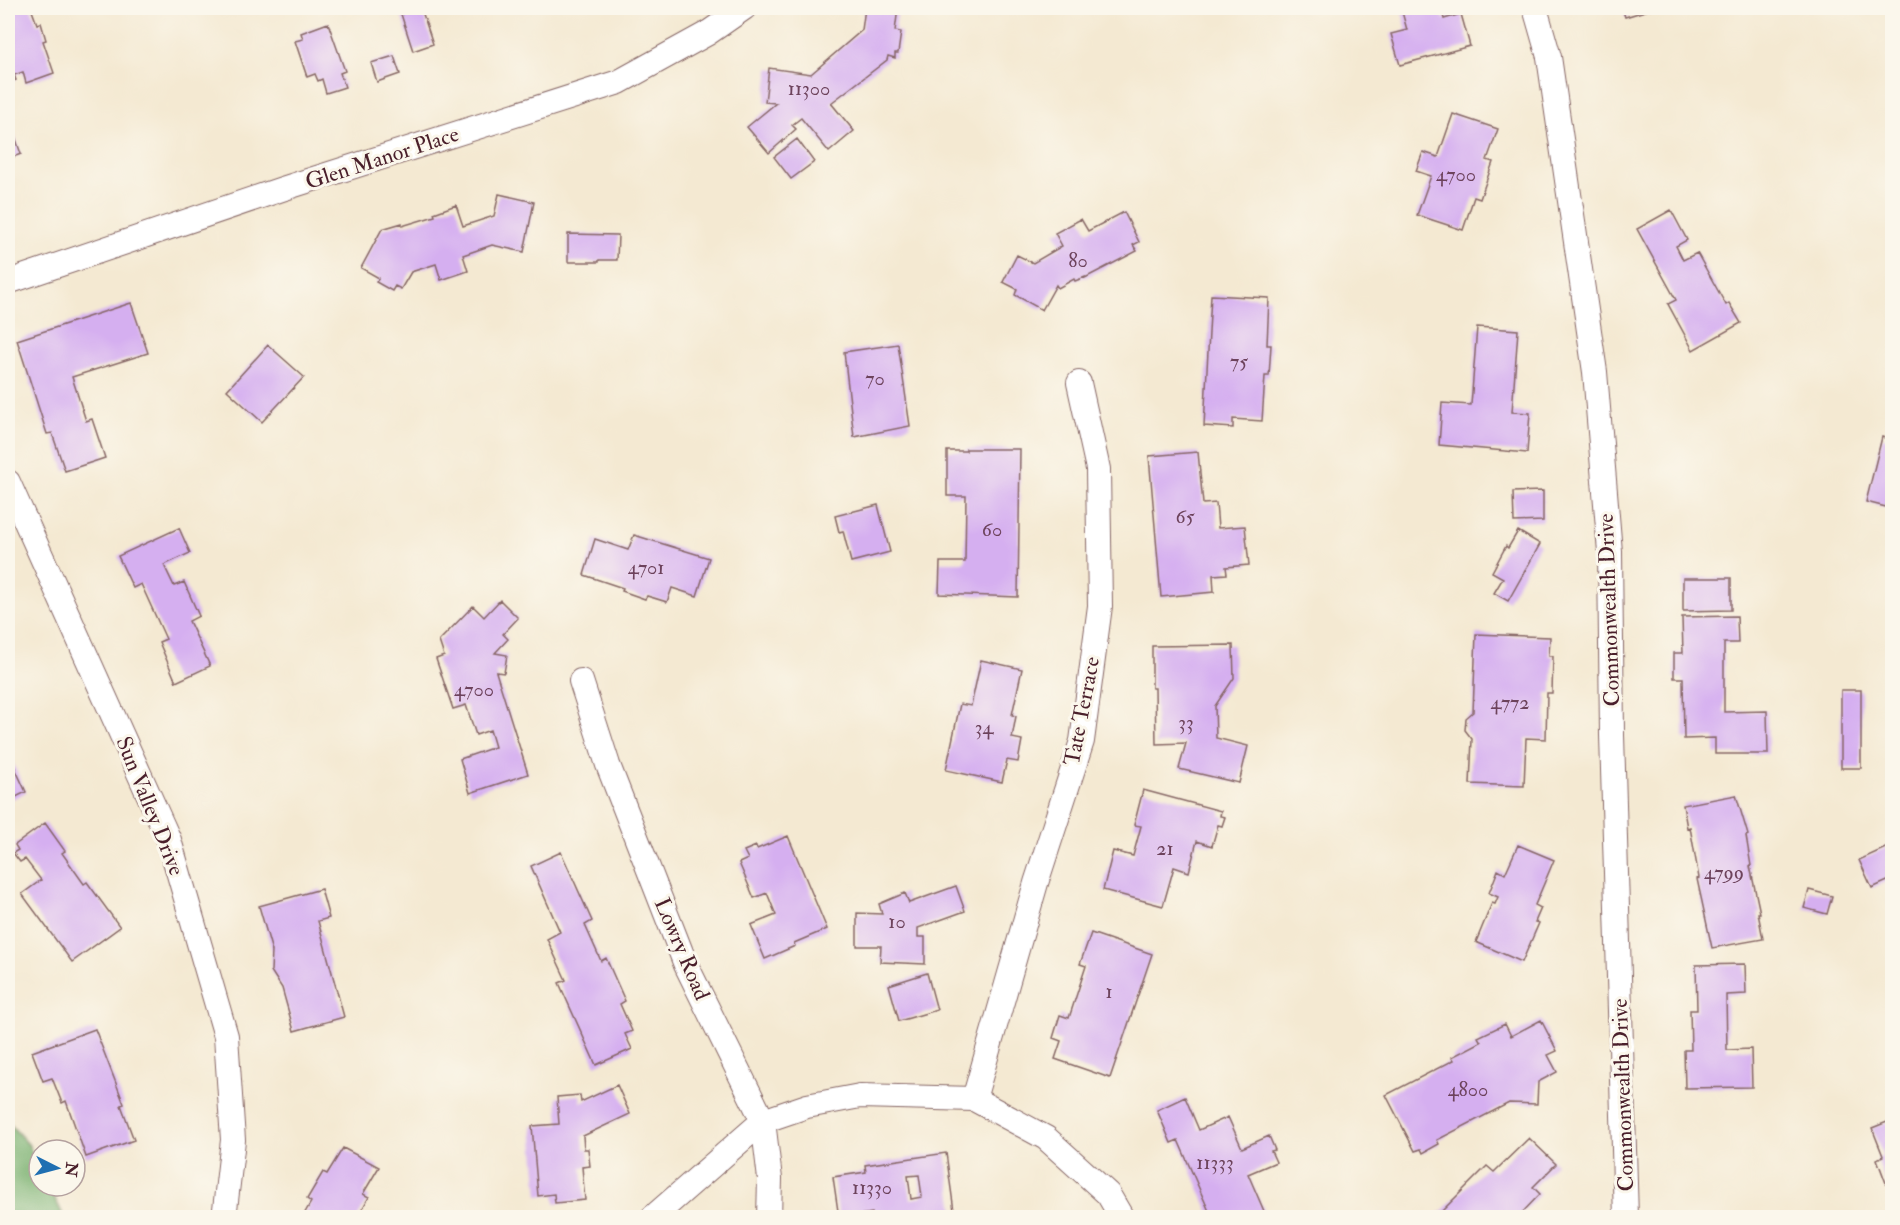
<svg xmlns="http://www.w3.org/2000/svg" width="1900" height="1225" font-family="'IM FELL Double Pica',serif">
	<rect width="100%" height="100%" fill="#fbf7ec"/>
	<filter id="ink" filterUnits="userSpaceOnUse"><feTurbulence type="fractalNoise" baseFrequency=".0167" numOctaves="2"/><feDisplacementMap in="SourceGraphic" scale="12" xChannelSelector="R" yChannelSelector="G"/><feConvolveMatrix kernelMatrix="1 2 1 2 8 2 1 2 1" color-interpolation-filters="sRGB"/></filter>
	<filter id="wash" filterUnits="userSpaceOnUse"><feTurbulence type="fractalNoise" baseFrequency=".008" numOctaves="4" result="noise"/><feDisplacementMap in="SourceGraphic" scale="24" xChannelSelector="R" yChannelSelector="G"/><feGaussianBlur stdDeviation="1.35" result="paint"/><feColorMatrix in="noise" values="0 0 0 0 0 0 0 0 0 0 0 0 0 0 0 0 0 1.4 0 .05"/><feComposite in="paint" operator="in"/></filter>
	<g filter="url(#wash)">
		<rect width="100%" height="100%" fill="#f4e9d2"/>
		<!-- forest -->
		<path fill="#78b06e" stroke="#61684c" stroke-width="1.5" d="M8,1122L28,1144L39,1167V1186H49L64,1217H8Z"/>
		<g id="blocks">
			<!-- building -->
			<path fill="#d5aff0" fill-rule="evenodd" d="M8,8H31L37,24L41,23L46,40L43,41L54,73L26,83L23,72L14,75L16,80L8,83Z
				M399,8H421L433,44L413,51Z
				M865,8H898L895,31L901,32L898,53H895V58L888,56L887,60L831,103L854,131L829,152L801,118L792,125L796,129L769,153L747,127L776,103L765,102L769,68L811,74L862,30Z
				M1401,8H1441L1444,19L1461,14L1470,46L1400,65L1391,34L1407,30Z
				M1622,8H1655L1625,17Z
				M328,23L345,71L340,73L345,87L326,93L322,79L318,81L315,74L307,77L295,41L303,39L301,33Z
				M394,56L400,74L377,82L371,63Z
				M1453,114L1498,129L1487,160L1493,162L1480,199L1474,197L1463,230L1417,215L1431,176L1416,171L1423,152L1438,157Z
				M8,116L21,154L8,159Z
				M797,139L814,162L791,179L774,157Z
				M499,194L534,202L524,252L492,245L463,255L468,271L441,280L436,264L411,272L401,289L395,286L392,291L376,282L379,278L361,268L382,229L402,223V226L435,216L434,213L456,205L463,226L494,216Z
				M1671,210L1687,240L1676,246L1683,260L1697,253L1726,305L1729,303L1741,323L1693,350L1668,304L1676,300L1637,229Z
				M1124,212L1139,242L1133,245L1137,251L1085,278V277L1075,281L1074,279L1058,288L1056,285L1042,310L1015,295L1017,289L1003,282L1017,255L1033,263L1062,246L1055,233L1081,219L1088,231Z
				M568,234L618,235L617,260H599V262H568Z
				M1211,295L1269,298L1267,345H1271L1269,376H1265L1262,421L1233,419V428L1204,426Z
				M131,303L148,353L72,377L86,421L92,419L105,458L65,471L52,433L47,434L17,340Z
				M1477,327L1518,330L1512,412L1530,413L1527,453L1439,445L1442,403L1471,405Z
				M898,344L910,426L854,437L844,352Z
				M268,345L304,377L262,422L227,390Z
				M1882,437L1892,440V481L1886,507L1866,502Z
				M966,449H1020L1018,597L939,594L940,562H965L966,496H947V451H966Z
				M1198,452L1203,504L1216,503L1218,528L1245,526L1249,565L1226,567L1227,574L1213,575L1214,592L1161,597L1149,456Z
				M1543,491V521L1514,522L1513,492Z
				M878,505L890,552L851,562L843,531L839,532L835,516Z
				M179,528L190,553L164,565L174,586L184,582L199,616L189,621L210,666L176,682L159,642L166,639L141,584L133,588L118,556Z
				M1518,531L1540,544L1508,601L1494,593L1503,578L1492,572L1506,546L1508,548Z
				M634,535L709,558L697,596L672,588L667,602L647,596L645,599L622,591L623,588L584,575L595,539L628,550Z
				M1683,578H1731V610L1683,611Z
				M500,600L518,618L503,634L508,639L495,653L507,655L504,673L496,672L528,774L470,793L460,759L495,747L490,730L476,735L466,705L453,709L436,659L444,656L439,641L473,606L484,617Z
				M1737,616L1738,643H1724V712L1767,711L1768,754H1715V738L1684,739L1683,678H1674V653H1683L1682,617Z
				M1476,634L1550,637L1549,656H1553L1552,693H1547L1546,739L1526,738L1524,786L1470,784L1472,739L1465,730L1466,718L1473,712Z
				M1233,645L1234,678L1215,706L1216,738L1248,746L1239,783L1179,769L1186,743L1156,744L1155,688H1152V646Z
				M981,660L1022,669L1012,715L1016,716L1012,738L1022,740L1018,762L1007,760L1002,782L946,770L960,704L971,706Z
				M1841,690H1861V768H1841Z
				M8,753L26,792L8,801Z
				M1143,790L1221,811L1220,816L1225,817L1222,826L1218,825L1212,846L1197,841L1189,872L1174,867L1163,906L1103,890L1113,851L1133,856L1141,826L1134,825Z
				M1736,795L1748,835L1746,836L1751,866H1750L1760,913H1758L1763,939L1712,948L1697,879L1699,878L1690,827L1687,828L1683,805Z
				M45,823L65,851L62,853L84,884L87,882L120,927L72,962L22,894L41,880L25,859L20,862L13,853L18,850L15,845Z
				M788,836L827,929L794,943L795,946L765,959L751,925L776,915L767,893L754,898L739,863L748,859L744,851L756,846L757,849Z
				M1518,845L1554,860L1535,905L1541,908L1535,922L1539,923L1522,962L1476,942L1492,903L1495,904L1498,897L1489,893L1498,870L1505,874Z
				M1892,845V879L1872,888L1859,860Z
				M561,852L592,921L585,925L601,961L606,958L625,1001L620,1004L632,1031L625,1034L632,1049L596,1065L559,983L566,980L547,939L560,932L531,866Z
				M956,886L965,911L918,928V937H925V964L880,962L881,946H857V913L882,914L879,904L905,893L909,903Z
				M321,889L329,918L318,921L344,1017L294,1031L282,988L271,971L272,951L259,906Z
				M1809,890L1832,896L1827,914L1804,908Z
				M1091,933L1152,954L1110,1078L1055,1059L1061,1041L1053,1038L1060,1015L1069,1018L1086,966L1080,964Z
				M1745,964L1746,994L1726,995L1727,1050L1751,1049L1752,1087L1685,1088L1684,1050H1691L1690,1010H1697L1696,965Z
				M927,973L937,1010L899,1021L889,985Z
				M1541,1020L1557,1051L1548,1055L1557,1072L1538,1082L1537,1104L1509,1103L1437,1140L1439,1144L1423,1153L1421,1149L1415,1151L1386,1095L1454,1060L1452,1057L1481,1042L1478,1037L1505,1024L1511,1036Z
				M95,1029L124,1104L121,1105L134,1140L86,1157L66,1101L62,1103L52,1078L43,1081L32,1052Z
				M617,1085L630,1114L583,1136L584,1149H588L590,1166L582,1167L585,1200L555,1203L554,1194L538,1196L532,1126L559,1124L557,1097L580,1095L581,1102Z
				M1185,1097L1199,1130L1228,1117L1242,1148L1269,1136L1275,1150L1271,1151L1276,1162L1248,1174L1267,1218H1212L1178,1140L1171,1143L1157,1110Z
				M1892,1120V1199L1877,1159L1883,1156L1872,1128Z
				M1529,1138L1556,1164L1533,1187L1540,1194L1517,1218H1435L1487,1166L1494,1172Z
				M343,1148L379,1167L363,1194L369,1197L357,1218H302L311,1202L307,1199L323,1172L327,1174Z
				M946,1153L955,1218H873L872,1213L839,1218L833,1177L866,1172L865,1165ZM919,1175L922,1197L911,1199L908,1176Z"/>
		</g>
	</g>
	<g filter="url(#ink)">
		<use href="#blocks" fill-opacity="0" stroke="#866665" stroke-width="1.5"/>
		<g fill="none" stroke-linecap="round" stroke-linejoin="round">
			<!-- minor casing -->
			<g stroke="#866665" stroke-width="26">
				<path id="minor" d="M1535,8L1549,57L1595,372L1610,552L1612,735L1626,1218
					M8,282L282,189L619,82L708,33L744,8
					M8,482L169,840L226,1036L233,1140L224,1218
					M581,681L608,765L686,965L763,1121L770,1179L769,1218
					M974,1099L1036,883L1082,741L1100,606L1098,469L1079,383
					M652,1218L763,1121L807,1106L860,1096L974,1099L1046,1138L1108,1194L1122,1218"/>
			</g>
			<!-- minor -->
			<use href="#minor" stroke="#fff" stroke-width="24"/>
		</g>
	</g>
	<g text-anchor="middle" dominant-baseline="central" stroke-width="6" stroke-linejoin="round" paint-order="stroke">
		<!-- number labels -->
		<g font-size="20" fill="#6d435c">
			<text x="809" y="88">11300</text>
			<text x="1456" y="174">4700</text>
			<text x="1078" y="260">80</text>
			<text x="1239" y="361">75</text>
			<text x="875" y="378">70</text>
			<text x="1185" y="516">65</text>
			<text x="992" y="529">60</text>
			<text x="646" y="567">4701</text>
			<text x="474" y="689">4700</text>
			<text x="1510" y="702">4772</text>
			<text x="1186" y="722">33</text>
			<text x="984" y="727">34</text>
			<text x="1165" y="848">21</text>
			<text x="1724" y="872">4799</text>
			<text x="897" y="921">10</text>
			<text x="1109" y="991">1</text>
			<text x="1468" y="1089">4800</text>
			<text x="1215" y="1162">11333</text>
			<text x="872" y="1187">11330</text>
		</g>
		<!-- street labels -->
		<g font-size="22" fill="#4a1f2b" stroke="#fbf7ec">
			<text transform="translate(382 158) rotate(-18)">Glen Manor Place</text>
			<text transform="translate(1609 610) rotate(-92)">Commonwealth Drive</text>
			<text transform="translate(1082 711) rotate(-79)">Tate Terrace</text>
			<text transform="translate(150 806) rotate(68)">Sun Valley Drive</text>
			<text transform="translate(682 949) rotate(67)">Lowry Road</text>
			<text transform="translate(1623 1095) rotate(-92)">Commonwealth Drive</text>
		</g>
	</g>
	<!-- margin -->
	<rect width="1900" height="1225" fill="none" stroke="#fbf7ec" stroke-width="30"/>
	<!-- north arrow -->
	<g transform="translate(57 1168) rotate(96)"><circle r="28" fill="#fbf7ec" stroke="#b4a19f" stroke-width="1.5"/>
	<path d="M0-4.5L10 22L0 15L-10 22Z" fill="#1f6fb2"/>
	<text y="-9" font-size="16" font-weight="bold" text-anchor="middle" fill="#4a1f2b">N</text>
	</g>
</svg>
